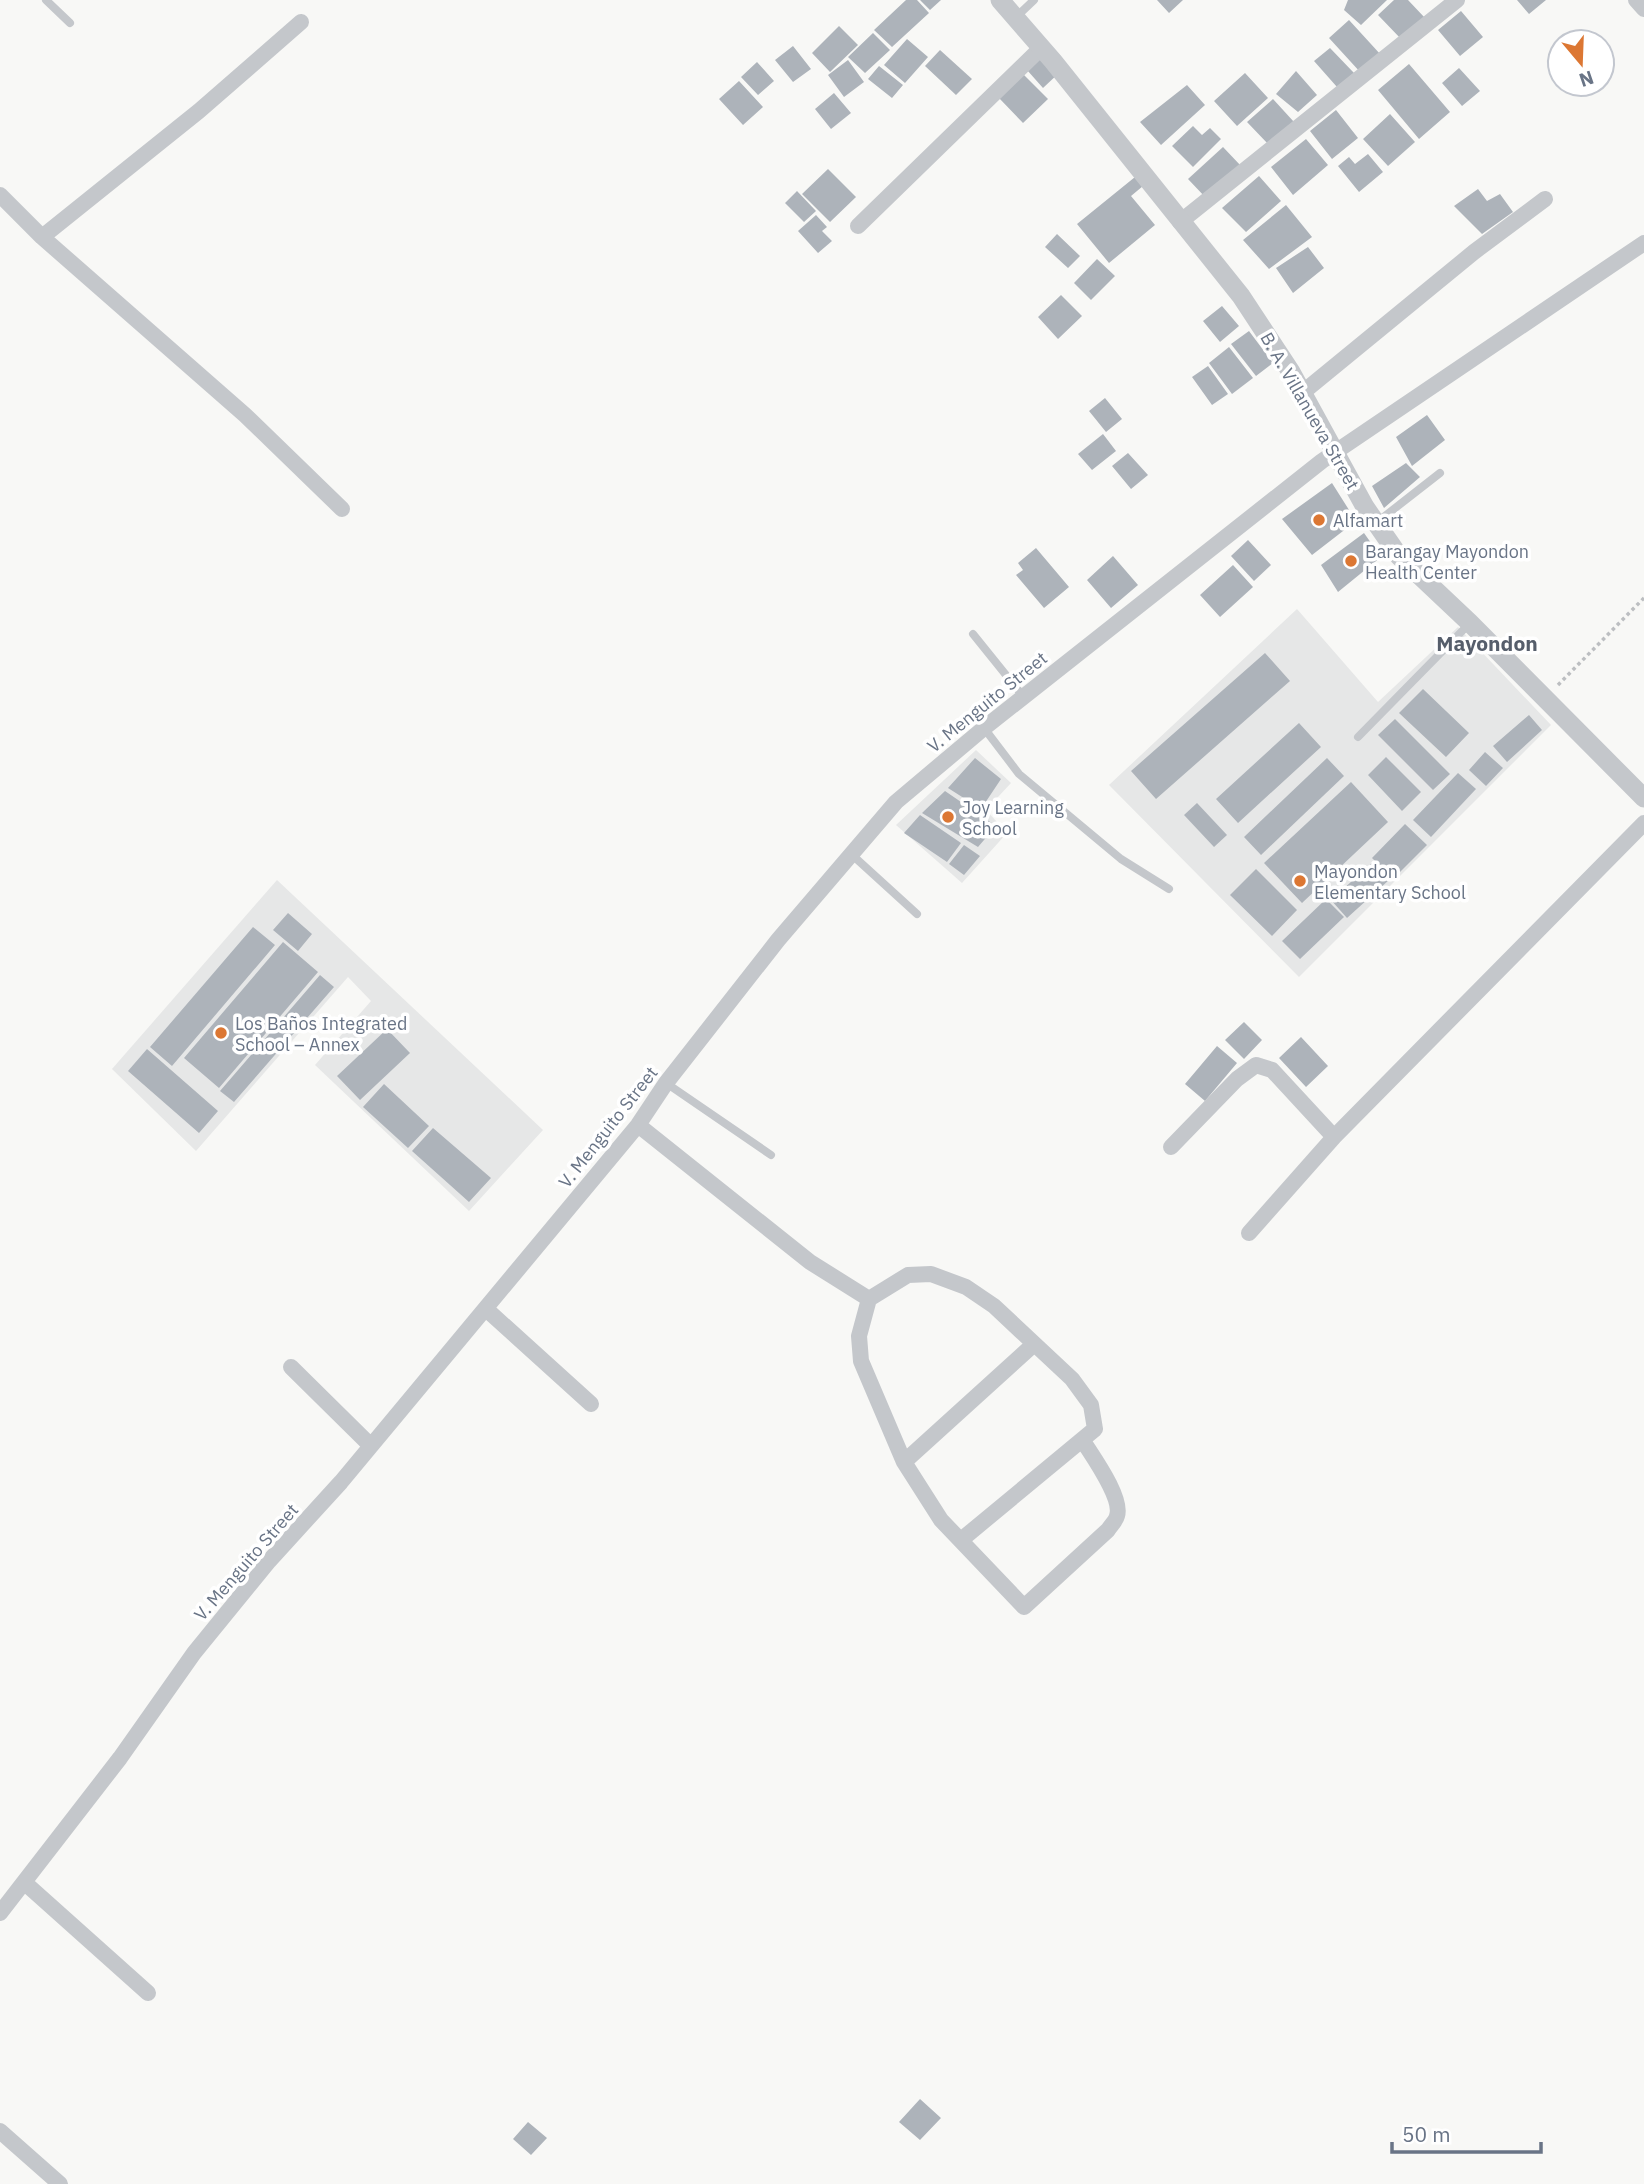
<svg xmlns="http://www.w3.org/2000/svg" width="1644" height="2184" font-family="'IBM Plex Sans',sans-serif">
	<rect width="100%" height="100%" fill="#f8f8f6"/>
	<!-- built -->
	<path fill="#e6e7e7" d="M1297,609L1378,702L1458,627L1551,725L1299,977L1109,785Z
		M976,750L1011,783L986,810L1007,833L962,883L896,825Z
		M277,880L543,1130L469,1211L315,1065L371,1001L348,977L196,1151L112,1069Z"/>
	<!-- building -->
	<path fill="#adb3ba" d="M906,0H917L929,13L892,47L874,30Z
		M920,0H941L930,10Z
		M1157,0H1183L1169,13Z
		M1348,0H1387L1361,25L1344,10Z
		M1394,0H1408L1425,18L1402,40L1378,15Z
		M1517,0H1546L1529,14Z
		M1461,11L1483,37L1460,56L1438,30Z
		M1349,20L1381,55L1361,73L1329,38Z
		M839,26L858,45L830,72L812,53Z
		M873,33L890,50L865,73L848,57Z
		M907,39L928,57L905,83L884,65Z
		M793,46L811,69L793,82L775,60Z
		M1330,48L1354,73L1337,87L1314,61Z
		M940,50L972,79L956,95L925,66Z
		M1043,54L1060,72L1043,88L1027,70Z
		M848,60L864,82L844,97L828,75Z
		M757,62L774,81L758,95L741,77Z
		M1409,64L1450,112L1419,139L1378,90Z
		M879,66L903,85L892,98L868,79Z
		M1459,68L1480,91L1462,106L1442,83Z
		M1296,71L1317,95L1298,112L1276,94Z
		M1245,73L1268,98L1237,126L1214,101Z
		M1023,74L1048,99L1023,123L999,98Z
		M739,81L763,107L743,125L719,99Z
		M1187,85L1205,105L1161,145L1140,122Z
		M834,93L851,113L831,129L815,109Z
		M1273,99L1294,122L1269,145L1247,122Z
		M1336,110L1358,138L1332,159L1310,131Z
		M1390,114L1415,142L1388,166L1363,139Z
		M1193,126L1202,135L1210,128L1221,139L1193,167L1172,146Z
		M1306,139L1328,165L1293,195L1271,167Z
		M1223,147L1241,166L1206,198L1188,179Z
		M1368,154L1383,172L1359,192L1338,166L1349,157L1355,164Z
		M828,169L856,197L830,222L802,194Z
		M1259,176L1281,201L1246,232L1222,208Z
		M1135,177L1143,186L1131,196L1155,225L1109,263L1077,224Z
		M1478,189L1487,201L1500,194L1513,212L1482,234L1454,206Z
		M797,191L816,211L804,222L785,203Z
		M1286,205L1312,237L1269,269L1243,240Z
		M816,215L827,227L822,231L832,241L818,253L798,231Z
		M1057,234L1080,256L1068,268L1045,247Z
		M1308,247L1324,268L1293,293L1276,268Z
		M1097,259L1115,276L1091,300L1074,283Z
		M1061,295L1082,316L1058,339L1038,317Z
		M1222,306L1239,326L1220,342L1203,321Z
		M1249,331L1273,363L1256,376L1231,344Z
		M1229,347L1253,378L1232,394L1209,363Z
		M1208,366L1228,394L1212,405L1192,377Z
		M1105,398L1122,419L1106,432L1089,411Z
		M1427,415L1445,440L1412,466L1396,437Z
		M1103,434L1116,451L1092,470L1078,454Z
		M1128,453L1148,475L1131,489L1112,466Z
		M1406,463L1420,477L1384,508L1372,486Z
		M1332,483L1356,521L1312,555L1282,519Z
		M1364,533L1381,557L1338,592L1321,565Z
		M1248,540L1271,565L1254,581L1231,556Z
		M1036,548L1069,587L1044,608L1016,575L1023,570L1018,563Z
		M1113,556L1138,585L1111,608L1087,580Z
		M1233,565L1253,587L1220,617L1200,595Z
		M1265,653L1290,681L1156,799L1131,771Z
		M1423,689L1469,733L1446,757L1399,713Z
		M1529,715L1542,730L1507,762L1493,746Z
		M1395,719L1450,774L1433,790L1378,735Z
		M1299,723L1321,747L1238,823L1216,799Z
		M1485,752L1503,768L1486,786L1469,770Z
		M1386,757L1421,792L1402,811L1368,775Z
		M975,758L1001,779L981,809L948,788Z
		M1327,758L1344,776L1261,855L1244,837Z
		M1458,773L1476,789L1431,837L1413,820Z
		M1351,782L1388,822L1302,903L1264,863Z
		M945,791L996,826L978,847L922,813Z
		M1197,803L1227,835L1214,847L1184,815Z
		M920,815L961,843L947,862L904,833Z
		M1405,824L1427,845L1393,879L1372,858Z
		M964,845L980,856L964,875L949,864Z
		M1373,862L1389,880L1347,918L1331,900Z
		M1256,869L1297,910L1272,936L1230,895Z
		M1326,899L1344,917L1300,959L1282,941Z
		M288,913L312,934L298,951L273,930Z
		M253,927L275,945L172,1066L150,1047Z
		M283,942L318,972L219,1088L184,1058Z
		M320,975L334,987L234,1102L220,1091Z
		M1244,1022L1262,1040L1244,1059L1225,1040Z
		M387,1029L410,1053L360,1100L337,1076Z
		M1301,1037L1328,1066L1306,1087L1279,1058Z
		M1217,1046L1237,1063L1205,1101L1185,1084Z
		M147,1049L218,1111L199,1133L128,1071Z
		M384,1084L429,1126L408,1148L363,1107Z
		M433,1128L491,1178L469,1202L412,1151Z
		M920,2099L941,2118L920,2140L899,2122Z
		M528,2122L547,2138L531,2155L513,2139Z"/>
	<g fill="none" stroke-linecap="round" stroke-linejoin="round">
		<!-- path -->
		<path stroke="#bcbec1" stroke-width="3.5" stroke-dasharray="3.5 3.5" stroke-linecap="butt" d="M1558,685L1644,598"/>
		<!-- service -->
		<path stroke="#c4c7cb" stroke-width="8" d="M46,0L70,23
			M1015,18L1034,0
			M1376,523L1440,473
			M973,634L1023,696
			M984,728L1019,774L1121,859L1169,889
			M1358,737L1470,623
			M850,853L917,914
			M666,1083L771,1155"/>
		<!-- minor -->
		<path stroke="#c4c7cb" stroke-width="16" d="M1636,0L1644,9
			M0,195L42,237L245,415L342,509
			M1180,222L1457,0
			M858,226L1042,47
			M42,237L199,111L301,22
			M1302,393L1474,252L1545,199
			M638,1125L810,1262L869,1299L859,1336L861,1361L904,1462L941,1520L1024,1607L1108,1530C1110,1526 1116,1521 1117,1516C1123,1498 1093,1457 1083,1441
			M1171,1147L1237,1079L1256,1065L1272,1070L1334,1137
			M1249,1233L1334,1137L1644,823
			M869,1299L908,1275L931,1274L966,1287L994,1306L1072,1379L1091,1405L1095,1429L961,1540
			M486,1309L591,1404
			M291,1367L371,1446
			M904,1462L1033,1345
			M25,1883L148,1993
			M0,1913L120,1758L194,1653L269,1561L341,1482L638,1125L666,1083L778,940L896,802L984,728L1322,461L1644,243
			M0,2131L60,2184"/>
		<!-- tertiary -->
		<path stroke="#c4c7cb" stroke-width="19" d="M1000,0L1053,61L1241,296L1291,372L1365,507L1399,556L1470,623L1644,798"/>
	</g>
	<!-- markers -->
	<g fill="#dc7733" stroke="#fff" stroke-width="2.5">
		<circle cx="1319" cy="520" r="7"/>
		<circle cx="1351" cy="561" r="7"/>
		<circle cx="948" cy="817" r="7"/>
		<circle cx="1300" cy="881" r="7"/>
		<circle cx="221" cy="1033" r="7"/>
	</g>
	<g text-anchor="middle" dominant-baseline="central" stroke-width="7" stroke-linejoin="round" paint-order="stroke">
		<!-- street labels -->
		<g font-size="18" fill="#697486" stroke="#fff">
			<text transform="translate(1310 411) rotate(60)">B. A. Villanueva Street</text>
			<text transform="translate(987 702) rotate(-39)">V. Menguito Street</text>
			<text transform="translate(608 1127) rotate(-52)">V. Menguito Street</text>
			<text transform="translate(246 1562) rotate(-49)">V. Menguito Street</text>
		</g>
		<!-- poi labels -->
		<g font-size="18" fill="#697486" stroke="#fff" text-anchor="start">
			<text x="1333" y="520">Alfamart</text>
			<text x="1365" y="551">Barangay Mayondon<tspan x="1365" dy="21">Health Center</tspan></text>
			<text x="962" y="807">Joy Learning<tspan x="962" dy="21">School</tspan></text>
			<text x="1314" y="871">Mayondon<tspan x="1314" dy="21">Elementary School</tspan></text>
			<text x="235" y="1023">Los Baños Integrated<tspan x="235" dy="21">School – Annex</tspan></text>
		</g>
		<!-- quarter labels -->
		<g font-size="21" font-weight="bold" fill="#565e6b" stroke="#fff">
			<text x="1487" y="643">Mayondon</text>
		</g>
	</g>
	<!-- north arrow -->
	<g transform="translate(1581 63) rotate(161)"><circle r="33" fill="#ffffff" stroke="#c3c7cf" stroke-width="2"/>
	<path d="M0-5L12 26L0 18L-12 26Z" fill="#dc7733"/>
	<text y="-10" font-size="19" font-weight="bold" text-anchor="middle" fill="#697486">N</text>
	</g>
	<!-- scale -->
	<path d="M1392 2142v10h149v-10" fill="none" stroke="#697486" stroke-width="3.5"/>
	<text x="1402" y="2142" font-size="21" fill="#697486" stroke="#ffffff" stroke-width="5" paint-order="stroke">50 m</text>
</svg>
